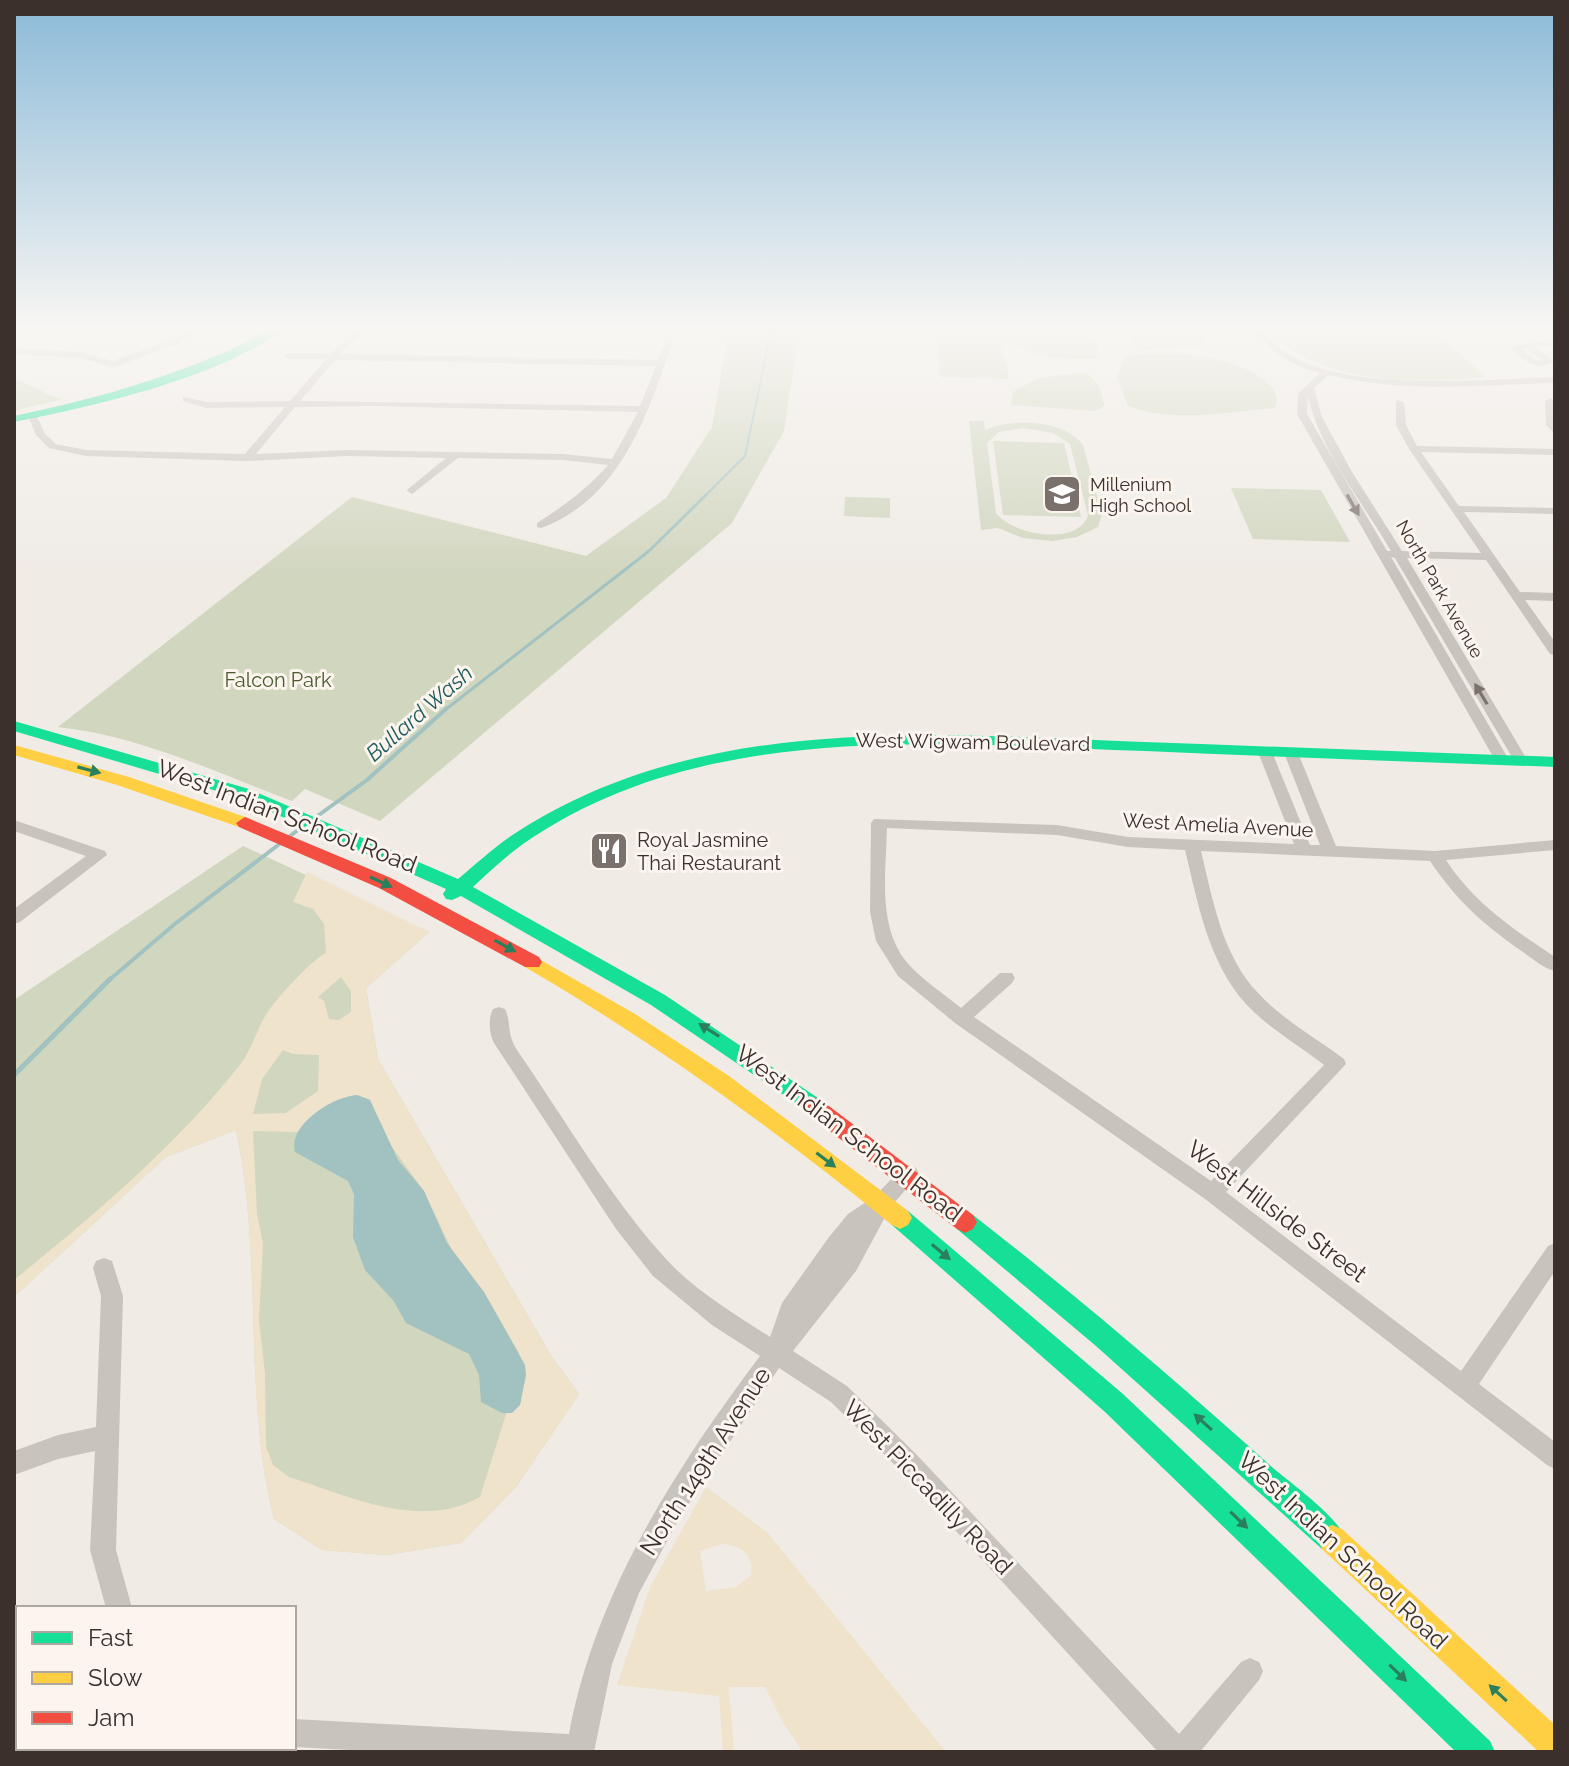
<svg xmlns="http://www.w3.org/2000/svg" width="1569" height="1766" font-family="Raleway,sans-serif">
	<rect width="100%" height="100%" fill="#f0ebe5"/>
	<!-- green -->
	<path fill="#d1d6bf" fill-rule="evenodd" d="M729,328H800L784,431L732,523L380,821L305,789L292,801C215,772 140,736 58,727L352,497L586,556L666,498L712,427Z
		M1000,328H1091L1101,359C1068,359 1018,362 1000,328Z
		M1199,328L1204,341L1199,346L1137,351L1128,329Z
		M1264,328H1429L1486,377C1412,385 1319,384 1264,328Z
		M936,333L1000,334L1009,379L940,377Z
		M1160,353C1197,354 1244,359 1272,387L1277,398L1275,408C1229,412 1172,423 1128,406L1117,377L1125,356Z
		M1080,373H1087L1099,386L1105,406L1095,411L1011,405L1013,392L1038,378Z
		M14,380C32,383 44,395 63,399L14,411Z
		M969,421H984L985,430C1013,418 1063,419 1083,445L1102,514L1098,527L1077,537L1052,541L1023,538L998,528L981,530ZM1022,428L1053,433L1070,444L1088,515C1079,547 1012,535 996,513L987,443L999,432Z
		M993,441L1064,443L1081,517L1003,515Z
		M1231,488L1321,490L1350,542L1253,539Z
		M845,497L890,498V518L844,516Z
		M243,846L429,932L366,988L378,1059L552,1357L579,1394L516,1487L461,1543L387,1555L322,1550L274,1519C242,1392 264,1258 236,1130L166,1157L14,1297V1000Z"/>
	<!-- sand -->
	<path fill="#efe3cc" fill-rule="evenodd" d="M307,872L429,932L366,988L378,1059L552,1357L579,1394L516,1487L461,1543L387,1555L322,1550L274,1519C242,1392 264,1258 236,1130L166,1157L14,1297V1280C94,1215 175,1147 239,1066C251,1051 255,1035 264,1018C271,1004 313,958 326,953L324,924L313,909L293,902ZM341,977L351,991V1012L339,1020L329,1019L324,1001L318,997ZM283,1050L293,1054L319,1055L318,1091L286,1113L253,1114L262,1079ZM357,1095L370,1100L387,1140L424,1191L458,1263L484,1292L519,1353L526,1375L520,1405L506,1414L480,1497C420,1531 349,1496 289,1477L273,1465L266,1446L265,1374L259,1320L263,1243L257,1214L253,1131L297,1132L332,1102Z
		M706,1487L767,1532L946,1752H803L782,1721L765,1687H729L734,1752H723L719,1696L617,1685L650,1587ZM722,1544C741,1545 754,1555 751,1575L736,1587L706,1591L700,1551Z"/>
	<!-- water -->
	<path fill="#a1c2c1" d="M357,1095L370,1100L398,1160L424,1191L447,1243L484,1292L525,1365L526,1375L520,1405L512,1413H502L481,1402L479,1375L469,1354L406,1323L393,1300L365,1270L353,1237L354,1194L348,1181L295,1152C287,1125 334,1096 357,1095Z"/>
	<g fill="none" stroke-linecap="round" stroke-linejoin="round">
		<!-- stream-far3 -->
		<path stroke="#a1c2c1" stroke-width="2" d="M704,497L745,456L772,328"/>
		<!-- stream-far2 -->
		<path stroke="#a1c2c1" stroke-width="3" d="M445,710L649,551L706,495"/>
		<!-- stream-far1 -->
		<path stroke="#a1c2c1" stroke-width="4" d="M312,820L367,780L447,708
			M289,837L304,825
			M108,981L176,923L282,842"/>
		<!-- stream -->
		<path stroke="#a1c2c1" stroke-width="5" d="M14,1075L110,979"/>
		<!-- street -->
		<path fill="#c9c3be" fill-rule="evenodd" d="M192,328H203L179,343L114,367L80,358L14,354V348L80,352L113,361L173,339Z
			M360,328H370L339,354L658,360L665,340L653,328H662L673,340C649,412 621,499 541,528L537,527V523C564,506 587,489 608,465L563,460L458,458L412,494L407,491L408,489L446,458L347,456L247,461L86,456L49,448L36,435L28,416L36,414L45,434L56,444L86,450L245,454L285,407L206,408L183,401V397L207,402L290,401L326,359H288L284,356L285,354H330ZM335,360L656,366L640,406L300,401ZM370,406L638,412L612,459L563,454L347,450L256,454L295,407Z
			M1251,328H1260C1267,335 1274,345 1282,350C1344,394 1480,379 1555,377V383C1480,385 1402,393 1329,375L1314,388L1322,417L1352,472L1402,551L1481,553L1409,449L1396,425V400L1404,402L1406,425L1417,446L1555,449V455L1421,452L1459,506L1555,508V514L1464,512L1520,592L1555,593V601L1525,600L1555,642V655L1550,654L1486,560L1407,558L1528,761L1526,764H1516L1395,558L1391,557L1509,760L1502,765L1495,760L1297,414L1298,394L1320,373C1291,366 1271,351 1251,328ZM1308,396C1319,448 1363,503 1391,551H1387L1307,414Z
			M1555,339V345L1536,347L1554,362C1537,371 1522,361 1510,347ZM1526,348L1543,361L1534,359L1521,349Z
			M1550,398L1555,401V434L1546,425L1545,401Z
			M1265,748L1272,752L1310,845H1320L1284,753L1291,749L1298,753L1336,846L1435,851L1555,840V850L1446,860C1473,902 1514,930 1555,957V971C1543,968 1533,959 1523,952C1486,927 1455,899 1430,861L1201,851C1213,900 1222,956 1259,994C1283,1020 1316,1038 1344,1059L1346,1064L1226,1192L1461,1371L1548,1246L1555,1243V1271L1479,1384L1555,1442V1469L1547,1465L1205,1199L955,1023L898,976L876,941L870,912L871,823L874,819L1057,825L1128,837L1294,844L1258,752ZM887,828L1057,835L1128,847L1185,850C1198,903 1208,962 1246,1004C1268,1028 1299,1045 1324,1065L1211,1181L974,1017L1012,983L1015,978L1012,973H1000L961,1008C945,995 926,982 912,968C876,932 886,874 887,828Z
			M14,820L105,851L107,855L20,922L14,924V909L86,856L14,831Z
			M499,1007L505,1009C512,1024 506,1033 517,1050C564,1118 611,1199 667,1260C694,1290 736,1315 770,1337L782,1303L829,1237L848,1214L875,1196L902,1168L909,1165L916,1168L919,1174L890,1208L856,1271L793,1351L847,1386L917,1455L1179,1734L1241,1662L1250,1658L1259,1662L1263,1671L1259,1680L1200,1752H1158L901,1471L831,1402L779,1368L680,1517L639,1593L612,1664L594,1752H386L294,1747V1719L569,1734C595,1593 675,1469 760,1356L712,1325L653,1276L616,1229L494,1043C489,1034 488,1018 493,1009Z
			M104,1258L112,1261L123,1296L116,1550L132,1608H106L90,1550L95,1451L58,1459L14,1475V1451L58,1435L96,1427L101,1296L93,1268L96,1261Z
			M226,1748H254L252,1752H224Z"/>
		<!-- fast -->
		<path fill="#16e098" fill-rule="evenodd" d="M274,328H286C219,378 96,406 14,422V416C105,397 192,372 274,328Z
			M14,721L249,789L458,879C476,864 494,847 514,834C700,712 933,734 1144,742C1281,747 1418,752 1555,757V767C1418,762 1282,757 1145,751C939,744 703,719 523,844C505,857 489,872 473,887L665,995L821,1100L824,1106L821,1112L813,1115L651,1005L461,896L452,900L446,899L443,894L446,889L237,797L14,731Z
			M900,1207L908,1211L1123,1394L1490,1741L1495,1752H1456L1105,1412L892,1225L888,1218L892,1211Z
			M965,1211L973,1215C1076,1295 1175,1380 1272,1467C1293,1485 1336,1515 1346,1539L1342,1549L1332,1553L1322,1549L1096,1346L957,1229L953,1222L957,1215Z"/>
		<!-- slow -->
		<path fill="#ffcf43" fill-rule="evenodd" d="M14,745L129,777L251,819L254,823L245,829L239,827L117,785L14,755Z
			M532,955L635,1014L729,1076L908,1211L912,1218L908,1225L900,1229L892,1225C776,1130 655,1043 525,967L522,962L525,957Z
			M1332,1525L1342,1529L1555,1725V1752H1539L1322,1549L1318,1539L1322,1529Z"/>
		<!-- jam -->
		<path fill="#f24e42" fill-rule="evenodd" d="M245,817L391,878L539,957L542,962L539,967H525L379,888L239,827L236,823Z
			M813,1097L821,1100L973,1215L977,1222L973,1229L965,1233L957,1229L805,1112L802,1106L805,1100Z"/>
	</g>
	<!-- one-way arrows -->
	<defs><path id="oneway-solid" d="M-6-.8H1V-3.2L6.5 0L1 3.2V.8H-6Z" transform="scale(2)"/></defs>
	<g fill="#7b726d">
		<use href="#oneway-solid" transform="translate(1353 505) rotate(60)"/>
		<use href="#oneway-solid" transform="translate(1481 694) rotate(-121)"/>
	</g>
	<g fill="#2a7f5c">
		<use href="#oneway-solid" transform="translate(89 770) rotate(15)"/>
		<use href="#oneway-solid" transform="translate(381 882) rotate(25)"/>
		<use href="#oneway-solid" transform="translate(505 946) rotate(29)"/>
		<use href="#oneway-solid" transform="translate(709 1030) rotate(-148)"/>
		<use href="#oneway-solid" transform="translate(826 1160) rotate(37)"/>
		<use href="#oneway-solid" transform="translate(941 1252) rotate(40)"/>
		<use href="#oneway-solid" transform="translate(1203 1422) rotate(-138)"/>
		<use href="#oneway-solid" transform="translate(1239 1520) rotate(44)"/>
		<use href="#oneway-solid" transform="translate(1398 1673) rotate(44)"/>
		<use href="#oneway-solid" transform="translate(1498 1693) rotate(-137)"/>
	</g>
	<!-- sky -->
	<linearGradient id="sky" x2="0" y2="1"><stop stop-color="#8bbad8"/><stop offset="0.57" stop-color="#f8f6f3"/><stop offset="1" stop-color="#f8f6f3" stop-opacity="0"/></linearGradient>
	<rect width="1569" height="576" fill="url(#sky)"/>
	<!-- icons -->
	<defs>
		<g id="school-square" transform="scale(2)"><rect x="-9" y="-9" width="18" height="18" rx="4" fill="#7a716c" stroke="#fbf5ee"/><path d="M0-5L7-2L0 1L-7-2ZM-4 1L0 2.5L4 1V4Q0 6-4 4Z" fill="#fff"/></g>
		<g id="restaurant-square" transform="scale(2)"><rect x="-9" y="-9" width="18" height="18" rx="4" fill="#7a716c" stroke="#fbf5ee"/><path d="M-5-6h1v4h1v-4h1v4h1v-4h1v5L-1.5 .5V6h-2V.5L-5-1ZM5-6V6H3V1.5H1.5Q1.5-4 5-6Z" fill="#fff"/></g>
	</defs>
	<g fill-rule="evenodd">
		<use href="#school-square" x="1062" y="494"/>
		<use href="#restaurant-square" x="609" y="851"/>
	</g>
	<g text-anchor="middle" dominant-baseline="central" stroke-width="6" stroke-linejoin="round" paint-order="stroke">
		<!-- far-poi labels -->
		<g font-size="18" fill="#3b302b" stroke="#fbf5ee" text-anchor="start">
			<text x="1090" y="484">Millenium<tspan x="1090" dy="21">High School</tspan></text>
		</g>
		<!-- far-street labels -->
		<g font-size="18" fill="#3b302b" stroke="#fbf5ee">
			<text transform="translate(1440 589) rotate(60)">North Park Avenue</text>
		</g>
		<!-- park labels -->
		<g font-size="20" fill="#4a5a2e" stroke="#fbf5ee">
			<text x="278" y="680">Falcon Park</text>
		</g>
		<!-- street labels -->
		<g font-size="20" fill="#3b302b" stroke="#fbf5ee">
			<text transform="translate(973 742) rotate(1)">West Wigwam Boulevard</text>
			<text transform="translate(1218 825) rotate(3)">West Amelia Avenue</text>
		</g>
		<!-- poi labels -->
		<g font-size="20" fill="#3b302b" stroke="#fbf5ee" text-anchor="start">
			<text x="637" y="840">Royal Jasmine<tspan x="637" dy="23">Thai Restaurant</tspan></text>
		</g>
		<!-- water labels -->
		<g font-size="22" font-style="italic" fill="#1f5a5e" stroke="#fbf5ee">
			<text transform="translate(419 713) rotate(-41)">Bullard Wash</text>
		</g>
		<!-- near-street labels -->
		<g font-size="24" fill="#3b302b" stroke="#fbf5ee">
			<text transform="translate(287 816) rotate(21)">West Indian School Road</text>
			<text transform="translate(849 1133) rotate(37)">West Indian School Road</text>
			<text transform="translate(1277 1211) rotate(37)">West Hillside Street</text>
			<text transform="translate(705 1461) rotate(-57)">North 149th Avenue</text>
			<text transform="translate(928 1487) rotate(46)">West Piccadilly Road</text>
			<text transform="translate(1343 1550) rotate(43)">West Indian School Road</text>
		</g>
	</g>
	<!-- border -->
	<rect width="1569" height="1766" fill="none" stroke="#3b302b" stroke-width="32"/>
	<!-- legend -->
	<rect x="16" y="1606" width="280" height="144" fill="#fbf5ee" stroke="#aea6a0" stroke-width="2"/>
	<rect x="32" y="1632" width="40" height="12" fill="#16e098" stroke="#aea6a0" stroke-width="2"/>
	<text x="88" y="1646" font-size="24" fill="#3b302b">Fast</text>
	<rect x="32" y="1672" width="40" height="12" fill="#ffcf43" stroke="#aea6a0" stroke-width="2"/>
	<text x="88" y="1686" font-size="24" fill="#3b302b">Slow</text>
	<rect x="32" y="1712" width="40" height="12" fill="#f24e42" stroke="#aea6a0" stroke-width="2"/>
	<text x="88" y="1726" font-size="24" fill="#3b302b">Jam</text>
</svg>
